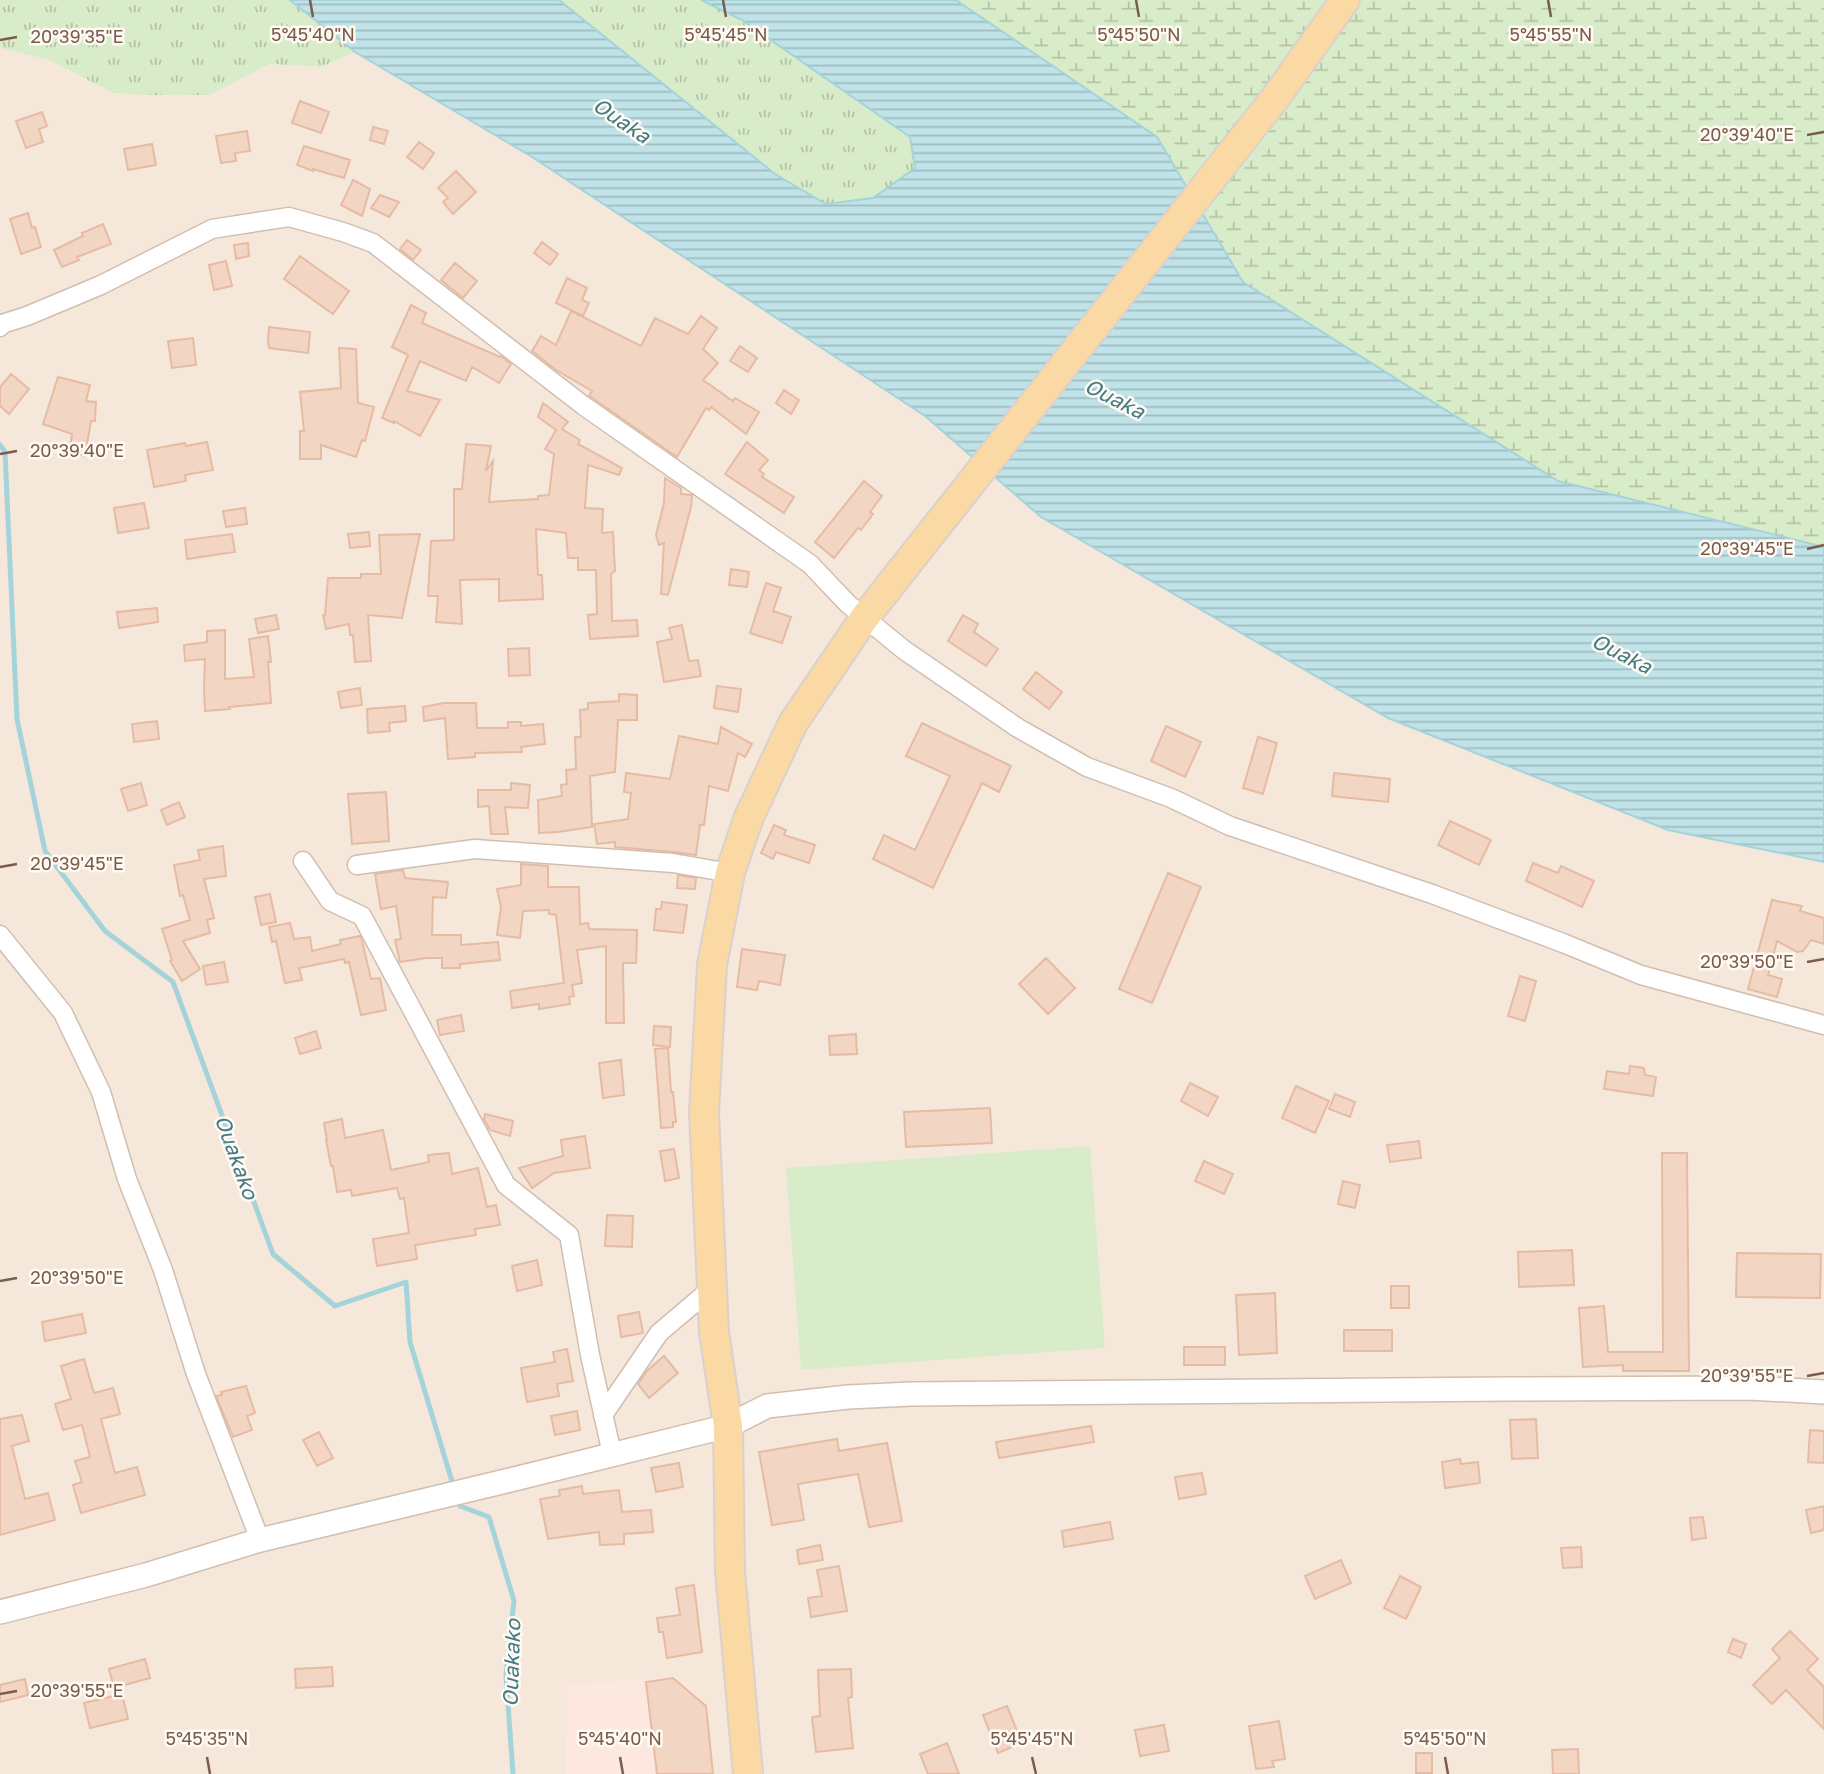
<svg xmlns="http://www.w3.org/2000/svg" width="1824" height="1774" font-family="'Golos Text',sans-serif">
	<defs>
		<pattern id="grass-tufts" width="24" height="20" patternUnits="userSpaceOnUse" patternTransform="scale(1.75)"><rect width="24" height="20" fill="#d8ecc9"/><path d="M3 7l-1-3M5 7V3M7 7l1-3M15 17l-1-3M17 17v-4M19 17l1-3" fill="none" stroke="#b4c2a5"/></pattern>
		<pattern id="wetland-marsh" width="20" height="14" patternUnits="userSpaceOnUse" patternTransform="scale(1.75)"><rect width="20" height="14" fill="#d8ecc9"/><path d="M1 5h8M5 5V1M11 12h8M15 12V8" fill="none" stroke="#b4c2a5"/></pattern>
		<pattern id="water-rules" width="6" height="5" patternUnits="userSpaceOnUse" patternTransform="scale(1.75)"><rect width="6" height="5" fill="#bfe3e8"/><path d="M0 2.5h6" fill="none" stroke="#a0bbbe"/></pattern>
	</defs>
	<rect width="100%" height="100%" fill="#fdf6ec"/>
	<!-- residential -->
	<path fill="#f5e8da" d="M0,48L49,60L113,93L210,95L270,64L321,67L355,52L532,157L925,416L1041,517L1388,718L1668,830L1824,862V1774H0Z"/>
	<!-- commercial -->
	<path fill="#fde8e0" d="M676,1676L707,1706L714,1774H566L568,1685Z"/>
	<!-- grass -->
	<path fill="url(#grass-tufts)" d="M0,0H290L355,52L321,67L270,64L210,95H147L113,93L49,60L0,48Z
		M559,0H701L742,20L910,137L916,168L873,198L826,204L775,174Z"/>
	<!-- wetland -->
	<path fill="url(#wetland-marsh)" d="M957,0H1824V547L1558,481L1243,282L1157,137Z"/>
	<!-- pitch -->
	<path fill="#d8ecc9" d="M1090,1146L1105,1348L801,1370L786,1168Z"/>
	<!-- water -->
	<path fill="url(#water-rules)" stroke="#a5d3da" stroke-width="2" d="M290,0H559L775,174L826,204L873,198L915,168L910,137L742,20L701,0H956L1157,137L1243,282L1558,481L1824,547V862L1668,830L1388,718L1041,517L925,416L532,157L355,52Z"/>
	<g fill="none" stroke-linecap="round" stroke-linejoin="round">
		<!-- stream -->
		<path stroke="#a5d3da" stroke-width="5" d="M0,445L5,452L17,719L45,851L105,931L173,982L273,1254L335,1306L406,1282L410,1342L454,1488
			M457,1498L460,1506L489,1517L514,1601L506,1675L513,1774"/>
	</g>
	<!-- building -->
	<path fill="#f3d5c3" stroke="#e6bba3" stroke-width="2" d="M300,101L329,112L321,133L292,123Z
		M42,112L47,126L39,129L43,142L26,148L16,121Z
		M373,127L388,131L384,144L370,140Z
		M247,131L250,151L235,153L236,161L221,163L216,136Z
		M419,142L434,153L423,169L407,157Z
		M152,144L156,165L128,170L124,149Z
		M304,146L350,160L344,178L313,169V171L297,165Z
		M456,171L476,192L453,214L443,202L448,198L438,188Z
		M353,180L370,189L362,216L341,205Z
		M380,195L399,202L389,217L371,208Z
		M28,213L32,228L35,227L41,247L21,254L10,219Z
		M103,224L111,244L77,257L79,260L62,267L54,250L83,236L82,233Z
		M407,240L421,250L413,260L400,249Z
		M542,242L558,254L550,265L534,253Z
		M248,243L249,256L236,259L234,245Z
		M300,256L349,291L333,314L284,279Z
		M226,261L232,286L214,290L209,265Z
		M455,263L477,281L463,298L441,280Z
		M567,278L587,288L582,300L589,303L583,316L556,303Z
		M411,305L426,313L422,323L500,357L501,356L511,364L499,383L472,367L466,381L420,361L407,391L440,400L420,436L394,421V423L382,418L408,355L392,347Z
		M571,311L641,346L655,318L688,334L701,316L717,328L703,349L718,363L703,380L733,401L735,398L759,412L746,434L711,407L709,410L706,408L677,457L591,397L589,396L592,391L556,370L532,351L541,336L556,345Z
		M269,327L310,332L308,353L269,348L268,340Z
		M193,338L196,365L172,368L168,341Z
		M740,346L757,358L748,372L730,361Z
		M339,348L356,349L358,403L374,407L365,441L362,440L356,457L321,445V459H300V431H304L300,392L341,388Z
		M11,374L29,389L9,414L0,406V387Z
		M58,377L90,385L86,401L96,402L95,421H91L85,456L69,452L72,434L43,424Z
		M784,390L799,400L791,414L776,403Z
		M543,403L568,422L562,429L580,440L578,444L622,468L619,475L588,465L585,508L603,509L602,533L613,532L615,571L611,574L612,621L637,620L638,636L590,639L588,615L597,614L596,570H578V558H568L566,533L536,529L538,575H542L543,599L499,601V579L460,580L462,624L436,622L438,596H428L431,541L454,540V489H462L466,444L491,446L486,471L493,461L489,502L538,499V496L549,495L554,454L545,449L556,430L538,417Z
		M207,442L213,470L185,475L186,481L154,487L147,450L185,443L186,446Z
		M747,442L768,460L759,470L764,474L762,477L794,497L784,513L725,474Z
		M665,478L681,488V494L692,495L691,507L668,595L661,594L664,543L659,545L656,535L664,503Z
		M864,481L882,496L870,512L873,514L861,530L858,528L834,558L815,542Z
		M144,503L149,528L118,533L114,508Z
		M245,508L247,524L226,527L223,511Z
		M369,532L370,546L350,548L348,534Z
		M232,534L235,552L187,559L185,540Z
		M420,534L402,618L368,615L371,661L355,662L353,635H350L349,624L326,629L323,615H325L328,578H361V574H381L379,535Z
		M731,569L749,572L747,587L729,585Z
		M766,583L781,588L773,611L791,617L782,643L750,633Z
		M157,608L158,622L119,628L117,612Z
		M276,615L279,629L258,633L255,619Z
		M963,615L978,624L974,632L998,649L986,666L948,641Z
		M682,625L689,661L698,660L701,676L664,682L657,642L672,639L669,628Z
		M225,630V679L254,677L249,639L268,636L271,662H268L271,703L229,707L230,709L205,711L204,689L205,659L185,661L184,645L207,642V631Z
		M529,648L530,675L509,676L508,649Z
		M1036,672L1062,692L1049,709L1023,689Z
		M717,686L741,689L738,712L714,708Z
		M360,688L362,705L341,708L338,692Z
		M619,694L637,695V720H618L615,772L590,776L592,827L558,832L539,833L538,800L562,796L561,785L567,784L566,770L576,769L575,737H581L580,710L588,709V703L619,701Z
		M444,703H476L477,728H508V722H521V726L543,724L545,744L521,747L522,752L475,753V757L448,759L445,718L424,721L423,707Z
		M405,706L406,721L389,723L390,731L368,733L367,709Z
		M157,721L159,739L134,742L132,724Z
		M922,723L1011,766L999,792L982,783L933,888L873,859L884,835L915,850L950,776L906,756Z
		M1166,726L1201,742L1185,777L1151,761Z
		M721,727L752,744L745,757L738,753L728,791L709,786L704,825H700L696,855L674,852L615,847V842L597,844L594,824L628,819L631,793L624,792L626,773L670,779L679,736L718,744Z
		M1258,737L1277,743L1263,794L1243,788Z
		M1334,773L1390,779L1388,802L1332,796Z
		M141,783L147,805L128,811L121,789Z
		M511,783L530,785L528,808L505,807L508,834H491L489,806L478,807V790H511Z
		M386,792L389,841L352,844L348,794Z
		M179,802L185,817L167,825L161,810Z
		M1450,821L1491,840L1479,865L1438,845Z
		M774,825L786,830L784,835L815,845L809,863L776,852L773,859L761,853Z
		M223,846L226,876L204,879L214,918L207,920L210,933L183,941L200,969L182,981L170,961L172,960L162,929L190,920L183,895L180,896L174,865L200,860L198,850Z
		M1533,863L1558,873L1561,866L1594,881L1582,907L1526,881Z
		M521,864L548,866V887H579L580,924L588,923L589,929L637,930L636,963H623L624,1023H606V946L577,950L582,983L572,985L574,996L569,997L570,1004L539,1009V1004L512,1008L510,991L564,983L556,915L549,914V910L523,911L520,938L497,935L501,907L497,889L521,885Z
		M403,870L405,878L448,882L446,898L433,897L432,935H461V945L498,942L500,960L460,964V968H442V958H426L400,962L395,940L401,939L396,906L381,909L375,874Z
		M1168,873L1201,887L1152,1003L1119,989Z
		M678,875L696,878L695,889L677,888Z
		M270,894L276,922L261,925L255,897Z
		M1772,900L1802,906L1800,911L1824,918V944L1811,940L1803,951L1797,952L1777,941L1768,975L1782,979L1777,997L1748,989Z
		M662,902L687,905L683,933L654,930L656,909H661Z
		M290,923L294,939L310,937L312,951L341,944L340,940L360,936L362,941L371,979L380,978L386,1010L361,1015L349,962L345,963L344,959L299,968L302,980L285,983L276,941L272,942L269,927Z
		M742,949L785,955L780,985L759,981L757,990L737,987Z
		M1046,958L1075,988L1048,1014L1019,984Z
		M224,962L228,982L206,985L203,966Z
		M1520,976L1536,981L1525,1021L1508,1016Z
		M461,1015L464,1031L440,1035L437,1020Z
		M654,1026L671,1027L670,1047L653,1045Z
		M316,1031L321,1048L300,1054L295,1038Z
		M856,1034L857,1054L830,1055L829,1036Z
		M668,1048L671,1092H673L676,1122H673V1127L661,1128L655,1049Z
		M621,1060L624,1095L603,1098L599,1063Z
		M1630,1066L1644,1068L1645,1075L1656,1077L1653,1096L1604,1089L1607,1071L1629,1074Z
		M1190,1083L1218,1097L1208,1116L1181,1101Z
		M1296,1086L1329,1101L1315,1133L1282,1118Z
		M1335,1094L1355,1102L1350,1117L1329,1109Z
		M990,1108L992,1143L906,1147L904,1112Z
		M485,1114L513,1121L510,1136L490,1130L484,1119Z
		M342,1119L345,1138L383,1130L391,1170L429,1162L428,1155L449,1153L452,1174L478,1168L487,1207L496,1205L500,1225L475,1229L476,1235L415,1245L417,1259L377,1266L373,1239L409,1233L404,1198L400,1199L397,1188L352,1196L351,1190L337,1192L333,1166H331L326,1140H327L324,1123Z
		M585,1136L590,1168L554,1173L532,1188L519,1168L563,1156L561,1140Z
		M1419,1141L1421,1158L1390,1162L1387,1145Z
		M674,1149L679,1178L665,1181L660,1151Z
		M1662,1153H1687L1689,1371H1623V1365L1583,1367L1579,1308L1604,1306L1608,1352H1663Z
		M1204,1161L1233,1174L1224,1194L1195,1181Z
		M1343,1181L1360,1185L1355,1208L1338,1204Z
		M607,1215L633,1216L632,1247L605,1246Z
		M1572,1250L1574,1285L1519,1287L1518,1252Z
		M1737,1253L1821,1254L1820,1298L1736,1297Z
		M537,1260L542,1285L517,1291L512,1266Z
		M1391,1286H1409V1308H1391Z
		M1275,1293L1277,1353L1239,1355L1236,1295Z
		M639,1312L643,1333L621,1337L618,1316Z
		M82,1314L86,1333L45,1341L42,1322Z
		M1344,1330H1392V1351H1344Z
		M1184,1347H1225V1365H1184Z
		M567,1349L573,1381L557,1384L559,1396L527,1402L521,1368L555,1362L553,1352Z
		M664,1356L678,1373L649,1398L638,1384L647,1371Z
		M84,1359L94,1393L113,1388L120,1414L101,1419L115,1473L137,1467L145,1495L81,1513L73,1485L82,1482L75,1461L90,1457L82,1425L63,1430L55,1404L71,1399L61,1366Z
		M246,1386L255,1413L247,1416L252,1430L233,1437L216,1396L222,1395L221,1392Z
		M577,1411L580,1430L555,1435L551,1416Z
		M22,1415L29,1441L12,1446L25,1499L48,1493L55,1520L0,1535V1419Z
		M1536,1419L1538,1458L1512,1459L1510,1420Z
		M1091,1426L1094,1442L999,1458L996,1442Z
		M1810,1430L1824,1431V1463L1808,1462Z
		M319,1432L333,1458L317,1466L303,1440Z
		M837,1439L839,1451L887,1443L902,1521L869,1527L858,1474L798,1484L804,1520L772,1525L759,1452Z
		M1460,1459L1461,1464L1478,1462L1480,1483L1445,1488L1442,1462Z
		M679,1463L683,1487L656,1492L651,1468Z
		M1202,1473L1206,1494L1179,1499L1175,1477Z
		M582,1486L583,1494L619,1490L622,1512L651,1510L653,1532L624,1534V1544L600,1545L599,1532L548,1539L540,1499L560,1496L559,1490Z
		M1824,1506V1530L1811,1533L1806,1510Z
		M1703,1517L1706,1538L1692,1540L1690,1518Z
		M1110,1522L1113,1539L1064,1547L1062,1531Z
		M820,1545L823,1560L799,1564L797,1550Z
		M1581,1547L1582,1567L1563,1568L1561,1548Z
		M1341,1560L1351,1583L1315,1599L1305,1576Z
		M839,1566L847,1611L811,1617L808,1598L822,1596L817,1570Z
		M1400,1576L1421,1587L1406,1619L1384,1608Z
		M694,1585L702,1652L667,1658L663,1632H659L657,1618L680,1615L676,1588Z
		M1790,1631L1818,1659L1807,1670L1824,1687V1729L1786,1690L1772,1704L1753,1685L1780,1658L1772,1649Z
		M1733,1639L1746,1644L1741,1658L1728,1652Z
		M145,1659L150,1678L114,1688L109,1669Z
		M332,1667L333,1686L296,1688L295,1669Z
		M851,1669L852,1697L848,1698L853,1748L816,1752L812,1717L820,1716L818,1670Z
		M673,1678L706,1706L713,1774H657L646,1682Z
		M25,1679L28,1695L0,1702V1685Z
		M122,1694L128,1719L90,1728L84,1703Z
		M1007,1706L1022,1743L998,1753L983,1715Z
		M1279,1721L1285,1759L1272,1761L1274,1767L1256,1769L1249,1726Z
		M1164,1725L1169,1751L1140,1756L1135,1730Z
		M947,1743L959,1774H928L920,1754Z
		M1578,1749L1579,1774H1553L1552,1750Z
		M1416,1753H1432V1773H1416Z"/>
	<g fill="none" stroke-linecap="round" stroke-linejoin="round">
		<!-- minor casing -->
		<g stroke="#d1beb0" stroke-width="21">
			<path id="minor" d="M0,327L2,324L27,316L101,285L212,229L289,217L343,232L373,243L584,406L810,564L848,604L904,650L1018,728L1087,767L1171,798L1230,826L1432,894L1563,943L1641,975L1824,1025
				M303,861L330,901L362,916L506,1185L569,1235L590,1355L612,1454
				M357,865L475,849L673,863L730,873
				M0,935L63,1013L101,1092L127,1179L163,1270L196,1374L260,1540
				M603,1415L659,1333L712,1288"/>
		</g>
		<!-- tertiary casing -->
		<g stroke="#d1beb0" stroke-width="26">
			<path id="tertiary" d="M0,1612L146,1575L260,1540L506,1481L728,1426L767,1406L848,1397L911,1394L1510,1389L1749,1388L1824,1392"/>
		</g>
		<!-- primary casing -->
		<g stroke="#dad1cd" stroke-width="32">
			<path id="primary" d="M748,1774L730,1571L728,1426L714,1332L704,1113L712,965L730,873L749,817L793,723L865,617L1276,97L1345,0"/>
		</g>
		<!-- minor -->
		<use href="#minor" stroke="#fff" stroke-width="18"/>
		<!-- tertiary -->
		<use href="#tertiary" stroke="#fff" stroke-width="23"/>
		<!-- primary -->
		<use href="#primary" stroke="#fbd9a5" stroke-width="28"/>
	</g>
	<!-- ticks -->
	<path fill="none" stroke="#7a5c4d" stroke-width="2.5" d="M310,0L313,17M723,0L726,17M1136,0L1139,17M1548,0L1551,17M0,40L17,37M1807,135L1824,132M0,454L17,451M1807,549L1824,545M0,867L17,864M1807,962L1824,959M0,1281L17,1278M1807,1376L1824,1373M0,1694L17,1691M207,1757L210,1774M620,1757L623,1774M1032,1757L1036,1774M1445,1757L1448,1774"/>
	<g text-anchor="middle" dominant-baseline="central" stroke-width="5" stroke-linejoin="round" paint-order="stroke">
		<!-- water labels -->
		<g font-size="21" font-style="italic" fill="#437c86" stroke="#fffaf3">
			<text transform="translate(622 120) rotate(34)">Ouaka</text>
			<text transform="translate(1115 398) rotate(27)">Ouaka</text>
			<text transform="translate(1622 653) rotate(27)">Ouaka</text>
			<text transform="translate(237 1157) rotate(70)">Ouakako</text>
			<text transform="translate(511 1663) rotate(-88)">Ouakako</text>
		</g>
	</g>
	<g font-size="18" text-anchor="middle" fill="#7a5c4d" stroke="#fffaf3" stroke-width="5" stroke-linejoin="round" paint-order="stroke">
		<text x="313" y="41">5°45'40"N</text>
		<text x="726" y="41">5°45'45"N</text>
		<text x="1139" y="41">5°45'50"N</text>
		<text x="1551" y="41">5°45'55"N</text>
		<text x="77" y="43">20°39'35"E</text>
		<text x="1747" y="141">20°39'40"E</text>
		<text x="77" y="457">20°39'40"E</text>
		<text x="1747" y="555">20°39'45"E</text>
		<text x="77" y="870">20°39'45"E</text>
		<text x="1747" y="968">20°39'50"E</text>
		<text x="77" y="1284">20°39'50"E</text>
		<text x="1747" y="1382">20°39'55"E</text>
		<text x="77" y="1697">20°39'55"E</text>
		<text x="207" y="1745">5°45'35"N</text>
		<text x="620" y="1745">5°45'40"N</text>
		<text x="1032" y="1745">5°45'45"N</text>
		<text x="1445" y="1745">5°45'50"N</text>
	</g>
</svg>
